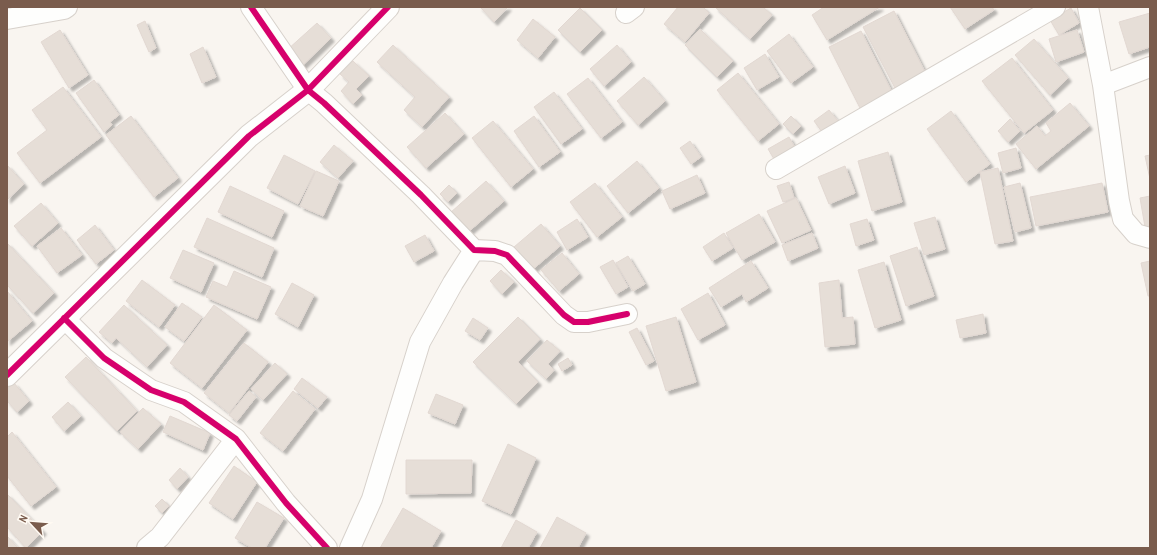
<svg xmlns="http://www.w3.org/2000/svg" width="1157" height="555" font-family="'Archivo Narrow',sans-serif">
	<defs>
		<filter id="shadow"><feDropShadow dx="3.5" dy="3.5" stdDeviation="1" flood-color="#0004"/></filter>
	</defs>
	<rect width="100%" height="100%" fill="#f9f5f0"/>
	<!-- building -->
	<path fill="#e6ded7" stroke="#e2d8d2" filter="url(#shadow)" d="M480,7H479H508L494,22Z
		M678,7H703L709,13L685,42L664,24Z
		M715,7H763L772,15L750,39Z
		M824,7H880L827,40L812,15Z
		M950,7H992L994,10L965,29Z
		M580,8L602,30L580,52L558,30Z
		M1071,8L1079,23L1059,35L1050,20Z
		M894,11L925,72L895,88L863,27Z
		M1150,13V47L1129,54L1119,22Z
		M533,19L555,37L538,58L517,40Z
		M145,21L156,48L149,52L137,25Z
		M317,23L331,38L302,66L287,50Z
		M700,29L733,61L717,77L685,45Z
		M60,30L88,75L69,88L41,42Z
		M1077,30L1084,52L1056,62L1049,39Z
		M861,31L893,94L861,110L829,47Z
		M789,34L813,67L791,83L767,51Z
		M1034,39L1068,78L1050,95L1015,55Z
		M393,45L449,97L422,127L404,110L415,97L377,62Z
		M617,45L631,62L604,86L590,69Z
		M203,47L216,77L202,83L190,54Z
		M765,54L779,77L757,90L744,68Z
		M1012,58L1053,110L1024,133L982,81Z
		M353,61L369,76L356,89L362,95L353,104L341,91L349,82L340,74Z
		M738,73L779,124L758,141L717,90Z
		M644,77L665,101L638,125L617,101Z
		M588,78L622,122L601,138L567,94Z
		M94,80L119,115L110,122L112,125L104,132L76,93Z
		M63,87L101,137L40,183L17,153L47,130L32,110Z
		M554,92L582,129L561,144L534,107Z
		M1070,103L1089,126L1036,169L1016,144L1037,126L1045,136L1051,131L1046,123Z
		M829,110L838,121L822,132L814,121Z
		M951,111L990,164L966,182L927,129Z
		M445,113L464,134L426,168L407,147Z
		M131,116L178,178L154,197L106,135Z
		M534,116L560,152L539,167L514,131Z
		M791,116L801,126L793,134L783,124Z
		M1010,119L1020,131L1008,142L998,131Z
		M493,121L533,169L511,187L472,138Z
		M789,137L794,146L774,159L768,149Z
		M690,141L701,157L691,164L680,148Z
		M334,145L353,161L338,178L320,162Z
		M1016,148L1021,168L1003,173L998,153Z
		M888,152L902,202L872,211L858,161Z
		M284,155L315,171L298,204L267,188Z
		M1150,155V179L1145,156Z
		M637,161L659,188L628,213L607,186Z
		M7,165L24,184L7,200Z
		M845,166L855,193L829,204L818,177Z
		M998,168L1013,241L995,244L980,172Z
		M316,171L339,181L323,216L300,206Z
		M697,175L705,193L670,209L662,191Z
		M486,181L504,201L467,233L450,213Z
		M789,182L794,198L783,202L777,186Z
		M595,183L622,217L597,237L570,202Z
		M1020,183L1031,228L1015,232L1004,187Z
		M1102,183L1108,212L1036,226L1030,197Z
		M449,185L457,193L448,202L440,194Z
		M230,186L284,211L272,237L218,212Z
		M1150,196V226L1145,227L1140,198Z
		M796,198L811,230L782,243L767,211Z
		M41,203L58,223L32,246L14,226Z
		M759,214L775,242L742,260L726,233Z
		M935,217L945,249L924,255L914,223Z
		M207,218L274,248L262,277L194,247Z
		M577,219L588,237L567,250L557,232Z
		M867,219L874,240L856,246L850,224Z
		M541,224L560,246L532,270L514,247Z
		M95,225L114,250L96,264L77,240Z
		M61,228L82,255L57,273L37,246Z
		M724,233L733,248L712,261L703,247Z
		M812,233L818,248L788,261L782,245Z
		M425,235L434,251L414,262L405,246Z
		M7,243L54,293L33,313L7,285Z
		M917,247L934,296L906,306L890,256Z
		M183,250L214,263L201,292L170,278Z
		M562,253L579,274L559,291L541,270Z
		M628,256L645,284L633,291L616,263Z
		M613,260L628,287L616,294L600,267Z
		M751,261L768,288L746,302L742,294L721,307L709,288Z
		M1150,261V296H1148L1141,263Z
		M884,262L901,320L875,328L858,270Z
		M501,270L514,282L502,294L490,281Z
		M234,271L271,287L257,319L206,297L213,281L227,287Z
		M142,280L175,305L159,327L126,301Z
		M839,280L842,318L853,317L855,344L825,347L819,283Z
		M292,283L314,295L298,327L275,314Z
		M7,291L32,321L7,342Z
		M708,293L725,325L698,340L681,309Z
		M182,303L202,317L184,341L165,327Z
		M124,305L167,345L147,367L116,338L112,343L99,332Z
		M214,305L247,330L202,388L170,363Z
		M983,314L986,333L960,338L956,320Z
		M518,317L540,339L518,362L538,382L516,404L473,362Z
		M676,317L696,382L666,391L646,326Z
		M473,318L488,328L480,340L465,331Z
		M637,328L654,361L646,365L629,332Z
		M547,340L560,351L548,364L554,370L546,379L527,361Z
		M244,343L268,362L229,413L204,393Z
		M86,357L137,411L117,431L65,377Z
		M568,358L572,365L562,371L558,364Z
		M275,363L287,374L263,400L251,389Z
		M302,378L327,397L318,408L294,389Z
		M14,383L29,401L17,412L7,401V389Z
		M249,391L256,397L237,421L229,415Z
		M293,391L315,409L283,451L260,433Z
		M436,394L463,405L455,424L428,413Z
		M68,402L81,416L64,431L52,417Z
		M143,408L161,424L138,449L120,432Z
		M170,416L210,433L203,450L163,432Z
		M12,432L56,487L31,506L7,476V437Z
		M508,444L536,458L511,514L482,501Z
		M406,460H472L471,493L406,494Z
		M234,466L257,482L233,519L209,503Z
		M180,468L188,477L177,489L169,480Z
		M7,494L43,531L26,548L7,527Z
		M162,499L169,506L162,513L155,506Z
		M257,502L284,518L265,548H252L235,538Z
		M403,508L441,531L431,548H380Z
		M557,517L586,533L578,548H540Z
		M516,520L537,532L528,548H501Z
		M7,536L18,548H7Z"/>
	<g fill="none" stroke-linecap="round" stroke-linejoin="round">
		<!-- minor casing -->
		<g stroke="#d7d1cb" stroke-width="22">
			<path id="minor" d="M251,7L308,90L324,103L421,195L474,250L495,251L507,255L564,315L574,322H588L627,314
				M1088,7L1103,85L1119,201L1123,219L1136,234L1150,238
				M626,13L634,7
				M7,19L64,9L67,7
				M1103,85L1150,67
				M776,169L1055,7
				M64,318L104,358L151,390L184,402L236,439L286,503L327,548
				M147,548L160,537L236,439
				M350,548L372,499L420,342L453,283L474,250"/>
		</g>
		<!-- tertiary casing -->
		<g stroke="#d7d1cb" stroke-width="24">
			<path id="tertiary" d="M7,375L249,136L308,90L388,7"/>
		</g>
		<!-- minor -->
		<use href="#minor" stroke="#fefefd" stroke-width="20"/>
		<!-- tertiary -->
		<use href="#tertiary" stroke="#fefefd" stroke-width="22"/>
		<!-- cycleway casing -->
		<g stroke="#fffaf3" stroke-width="8">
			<path id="cycleway" d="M251,7L308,90L324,103L421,195L474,250L495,251L507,255L564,315L574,322H588L627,314
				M64,318L104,358L151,390L184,402L236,439L286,503L327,548
				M7,375L249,136L308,90L388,7"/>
		</g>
		<!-- cycleway -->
		<use href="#cycleway" stroke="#d6006c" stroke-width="6"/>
	</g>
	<!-- border -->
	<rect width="1157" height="555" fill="none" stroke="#7a5c4d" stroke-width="16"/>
	<!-- north arrow -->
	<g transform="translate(32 523) rotate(296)" stroke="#fffaf3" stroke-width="3" paint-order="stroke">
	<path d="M0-3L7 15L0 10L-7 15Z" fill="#7a5c4d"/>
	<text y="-6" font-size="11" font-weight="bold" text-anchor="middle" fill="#7a5c4d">N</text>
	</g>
</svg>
